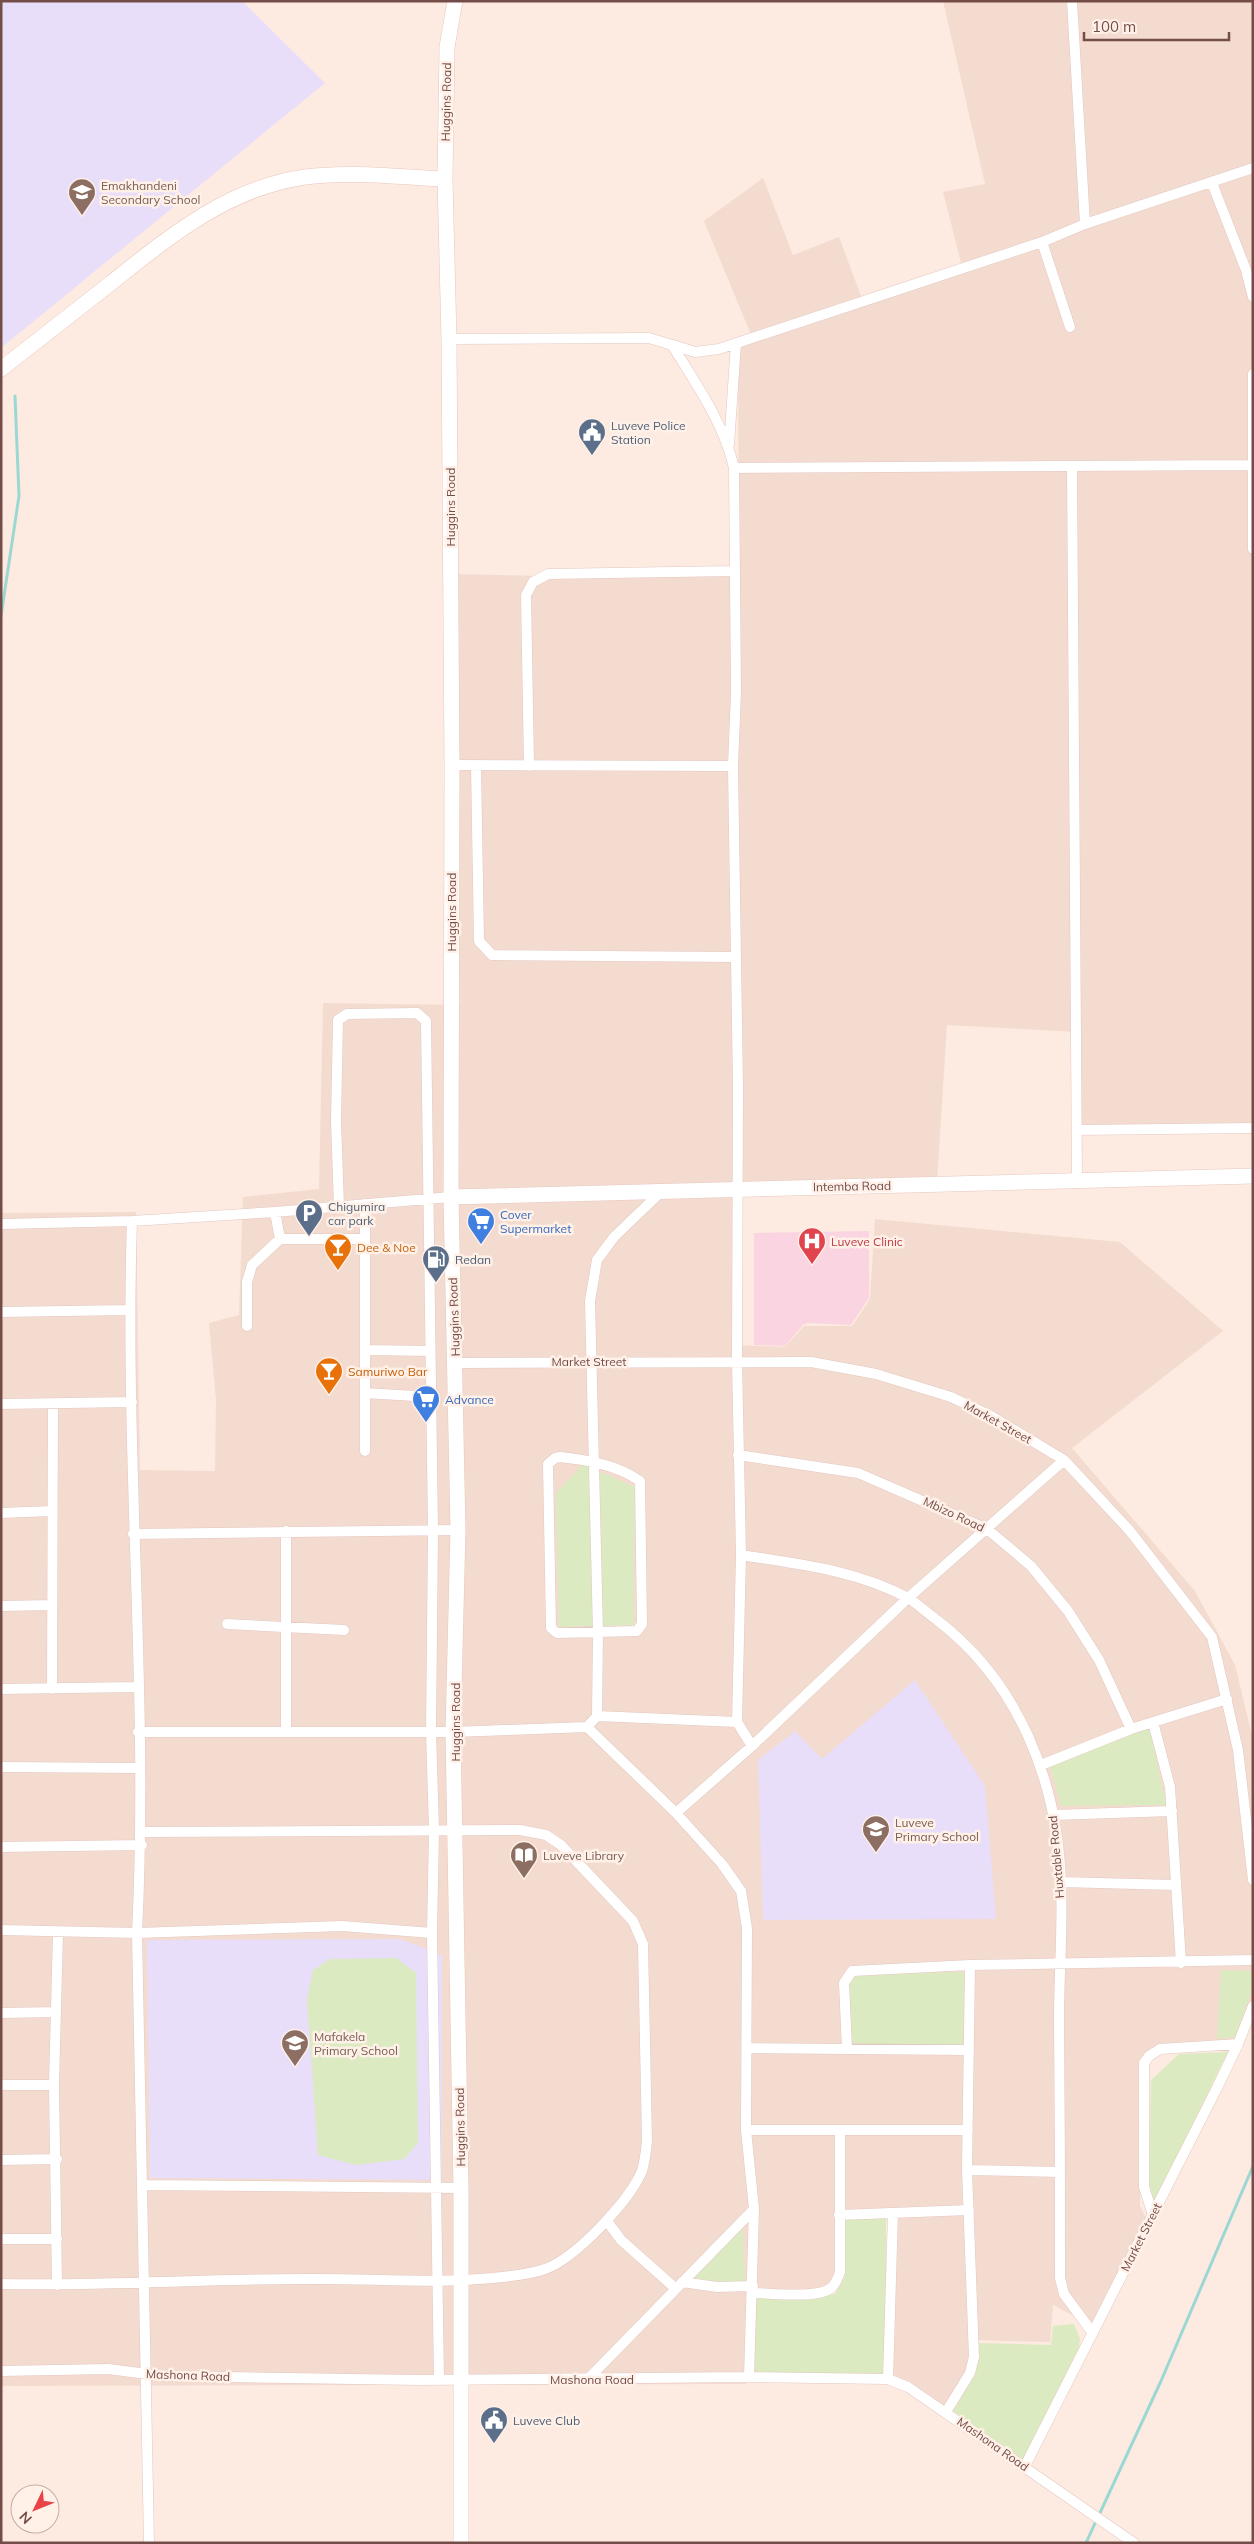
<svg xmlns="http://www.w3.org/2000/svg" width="1254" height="2544" font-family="Mulish,sans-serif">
	<rect width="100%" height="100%" fill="#fdebe1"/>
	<!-- residential -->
	<path fill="#f4dbcf" d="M943,1H1253V1126L1080,1128L1079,1032L947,1025L937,1181L734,1184L736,1345L785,1347L804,1326H852L870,1299L875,1219L1120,1242L1223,1331L1072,1448L1195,1591L1235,1665L1253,1739V2017L1244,2040L1158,2045L1146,2053L1141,2062L1140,2206L1146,2218L1091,2325L1053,2305L1050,2342L970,2340L967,2372L944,2405L910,2383L892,2376L894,2361L895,2209L837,2267L832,2281L820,2289L747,2290L746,2384L1,2386V1213L136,1212L140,1470L215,1471L216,1400L209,1323L239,1315L243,1197L319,1189L323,1003L460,1005L453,574L549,576L739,573L738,345L754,342L704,221L763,178L793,255L839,237L864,304L963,270L943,192L985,184Z"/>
	<!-- education -->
	<path fill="#e8def9" d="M1,1H242L325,83L1,348Z
		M915,1680L985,1786L996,1919L763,1920L758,1760L795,1731L822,1759Z
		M400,1939L442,1955V2180L150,2178L147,1940Z"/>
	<!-- medical -->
	<path fill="#fbd4e2" d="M869,1231V1298L851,1325L808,1323L803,1325L785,1346L754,1345V1233Z"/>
	<!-- green -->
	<path fill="#dbeac0" d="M583,1464L635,1487L634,1625L559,1627L556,1493Z
		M1150,1728L1166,1805L1061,1806L1050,1766Z
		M396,1958L416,1973L418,2143L404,2159L356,2165L318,2155L307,2000L313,1970L330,1959Z
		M1221,1970L1252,1971L1251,1993L1235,2037L1217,2039Z
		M964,1972L963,2045H852L847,1983L856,1974Z
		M1228,2052L1153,2205L1149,2181L1151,2080L1179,2054Z
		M886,2217V2362L883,2374H753L756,2297L811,2298L835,2294L845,2276L842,2218Z
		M743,2226L745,2283L688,2280Z
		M1074,2324L1080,2339L1079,2347L1024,2461L952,2410L976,2343L1051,2345L1053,2326Z"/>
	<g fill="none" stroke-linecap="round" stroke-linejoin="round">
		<!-- stream -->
		<path stroke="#9cd8d3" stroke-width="3" d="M1,616L19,496L15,396
			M1099,2515L1161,2381L1253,2166
			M1086,2543L1096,2521"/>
		<!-- street casing -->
		<g stroke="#e3c7c0" stroke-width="11">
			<path id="street" d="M1072,1L1085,224
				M1212,183L1246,270L1253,297
				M1042,242L1070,327
				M449,339L649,338L672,345C696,384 724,423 734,468L736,692L733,766L738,1087L737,1361L741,1555L737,1722L752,1746
				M673,345L695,352L719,349L1042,242L1085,224L1253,168
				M1253,374V549
				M729,445L736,343
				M1072,467L1077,1182
				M734,468L1253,465
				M452,765L733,766
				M476,765L479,941L492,955L735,957
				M529,766L526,595L533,582L548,574L734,571
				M1078,1130L1253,1128
				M365,1204V1451
				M339,1206L336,1121L338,1020L347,1014L417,1013L426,1021L433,1531L431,1732L434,1830L432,1933L439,2379
				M132,1221C124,1458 149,1696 137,1933L149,2543
				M1,1224L132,1221L275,1212L451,1197
				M280,1239H364
				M1,1312L129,1310
				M247,1326V1282L252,1265L280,1239L275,1212
				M365,1350L430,1351
				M456,1363L811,1362L876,1374L951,1397L991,1416L1064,1460L1130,1531L1212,1637L1238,1750L1253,1880
				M365,1393L431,1397
				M1,1404L132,1402
				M738,1455L858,1473L987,1529L1031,1566L1068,1611L1099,1660L1131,1729
				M560,1457C588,1460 617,1465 640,1481L642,1624L637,1631L557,1633L551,1628L548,1464L555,1458Z
				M1,1513L52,1511
				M286,1531V1732
				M133,1534L458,1530
				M741,1555C798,1564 857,1570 908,1598C918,1604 927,1613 937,1620C1019,1683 1057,1780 1061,1882C1063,1927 1059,1973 1059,2019C1060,2105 1060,2192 1060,2278L1064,2294L1092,2332
				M1,1606L52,1605
				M227,1624L344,1630
				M1,1689L138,1687
				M52,1689L53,1404
				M597,1716L737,1722
				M1153,1722L1170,1787L1181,1963
				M587,1727L597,1716L598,1633L590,1301L597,1260L614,1237L662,1191
				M138,1732H453L587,1727L676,1813L722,1864L741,1891L747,1928L746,2130L754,2209L749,2377
				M1041,1765L1131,1729L1227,1699
				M1,1767L139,1768
				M676,1813L752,1746L908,1598L1064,1460
				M1053,1815L1172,1811
				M1,1847L142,1845
				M1061,1882L1174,1885
				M1,1930L137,1933L342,1926L432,1933
				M1,2013L56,2012
				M747,2048L969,2050
				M847,2049L844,1983L852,1971L970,1965L1253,1960
				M1,2085H54
				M746,2130H968
				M1,2160L57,2159
				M967,2170L1060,2172
				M142,2185L461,2188
				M839,2215L969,2210
				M1153,2215L1144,2187V2063L1149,2056L1160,2049L1238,2044
				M607,2221L621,2240L675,2288
				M1,2239H57
				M682,2282L717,2287L753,2286
				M1,2284C102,2286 203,2279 304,2279C367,2278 430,2284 493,2278C510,2276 529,2275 545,2269C576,2258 629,2201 642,2171C645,2161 646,2151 647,2141L643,1944L633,1921L561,1845L546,1835L520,1830L142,1832
				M57,2285L54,2085L58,1932
				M753,2293C771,2293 817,2299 831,2288C836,2284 838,2278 840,2272V2130
				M1,2371L108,2369L163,2376L419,2380L749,2377L888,2379L908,2387L1134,2543
				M588,2379L754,2209
				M888,2379L893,2213
				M946,2412L970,2373L974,2357L967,2170L970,1965
				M1025,2466L1217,2088L1238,2044L1253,2006"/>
		</g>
		<!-- secondary casing -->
		<g stroke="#e8c6bd" stroke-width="16">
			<path id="secondary" d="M455,1L447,47L445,179L449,339L452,765L451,1197L458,1530L453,1732L461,2188V2543
				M1,369C38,340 75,311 111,283C170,236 228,188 305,177C347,171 401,177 445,179
				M451,1197L1253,1176"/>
		</g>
		<!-- street -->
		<use href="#street" stroke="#fff" stroke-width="10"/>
		<!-- secondary -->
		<use href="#secondary" stroke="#fff" stroke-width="15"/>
	</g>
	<!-- icons -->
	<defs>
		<g id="school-pin" transform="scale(1.4375)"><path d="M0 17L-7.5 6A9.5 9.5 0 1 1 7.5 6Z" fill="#8d6e63" stroke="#fff0e8"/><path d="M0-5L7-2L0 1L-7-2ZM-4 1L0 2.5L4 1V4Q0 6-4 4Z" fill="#fff"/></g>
		<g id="civic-pin" transform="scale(1.4375)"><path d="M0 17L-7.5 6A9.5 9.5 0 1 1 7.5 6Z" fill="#5c6f8a" stroke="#fff0e8"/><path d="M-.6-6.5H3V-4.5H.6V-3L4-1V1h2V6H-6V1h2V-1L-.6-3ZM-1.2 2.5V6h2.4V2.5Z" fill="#fff"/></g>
		<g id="parking-pin" transform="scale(1.4375)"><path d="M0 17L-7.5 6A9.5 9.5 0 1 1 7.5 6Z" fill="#5c6f8a" stroke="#fff0e8"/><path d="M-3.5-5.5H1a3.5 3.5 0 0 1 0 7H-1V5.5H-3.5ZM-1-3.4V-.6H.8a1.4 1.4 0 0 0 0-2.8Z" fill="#fff"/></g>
		<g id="supermarket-pin" transform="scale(1.4375)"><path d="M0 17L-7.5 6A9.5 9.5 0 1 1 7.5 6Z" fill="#3f7fe0" stroke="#fff0e8"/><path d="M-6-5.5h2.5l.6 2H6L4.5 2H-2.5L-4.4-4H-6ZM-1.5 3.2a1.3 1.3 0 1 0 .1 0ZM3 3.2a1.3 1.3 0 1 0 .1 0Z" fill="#fff"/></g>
		<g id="hospital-pin" transform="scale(1.4375)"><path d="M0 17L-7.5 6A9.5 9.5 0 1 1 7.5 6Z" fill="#e0444e" stroke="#fff0e8"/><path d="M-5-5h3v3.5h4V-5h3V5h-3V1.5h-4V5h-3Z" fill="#fff"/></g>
		<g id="bar-pin" transform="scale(1.4375)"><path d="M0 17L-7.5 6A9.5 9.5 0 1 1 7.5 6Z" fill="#e8710a" stroke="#fff0e8"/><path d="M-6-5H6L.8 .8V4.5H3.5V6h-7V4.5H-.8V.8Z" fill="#fff"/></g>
		<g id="fuel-pin" transform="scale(1.4375)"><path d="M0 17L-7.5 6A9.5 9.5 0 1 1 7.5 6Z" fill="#5c6f8a" stroke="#fff0e8"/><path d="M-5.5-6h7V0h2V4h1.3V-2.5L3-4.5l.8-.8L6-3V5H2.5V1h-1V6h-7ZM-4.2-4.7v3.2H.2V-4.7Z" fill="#fff"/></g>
		<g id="library-pin" transform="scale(1.4375)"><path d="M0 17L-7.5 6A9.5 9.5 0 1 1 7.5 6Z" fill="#8d6e63" stroke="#fff0e8"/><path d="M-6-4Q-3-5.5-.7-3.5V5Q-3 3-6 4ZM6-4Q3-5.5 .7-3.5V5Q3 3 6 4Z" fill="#fff"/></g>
	</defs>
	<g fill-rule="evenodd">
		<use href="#school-pin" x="82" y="192"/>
		<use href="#civic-pin" x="592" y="432"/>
		<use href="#parking-pin" x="309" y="1213"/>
		<use href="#supermarket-pin" x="481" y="1221"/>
		<use href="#hospital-pin" x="812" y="1241"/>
		<use href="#bar-pin" x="338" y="1247"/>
		<use href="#fuel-pin" x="436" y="1259"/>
		<use href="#bar-pin" x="329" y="1371"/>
		<use href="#supermarket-pin" x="426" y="1399"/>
		<use href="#school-pin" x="876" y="1829"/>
		<use href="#library-pin" x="524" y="1855"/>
		<use href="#school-pin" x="295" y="2043"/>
		<use href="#civic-pin" x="494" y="2420"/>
	</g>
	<g text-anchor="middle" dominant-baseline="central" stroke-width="5" stroke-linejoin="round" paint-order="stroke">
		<!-- street labels -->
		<g font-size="12" fill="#744c48" stroke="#fff0e8">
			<text transform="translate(446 102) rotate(-89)">Huggins Road</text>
			<text transform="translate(450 507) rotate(-90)">Huggins Road</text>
			<text transform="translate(451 912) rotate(-90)">Huggins Road</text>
			<text transform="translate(852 1186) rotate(-1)">Intemba Road</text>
			<text transform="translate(454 1317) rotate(-92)">Huggins Road</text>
			<text x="589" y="1361">Market Street</text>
			<text transform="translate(998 1422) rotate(29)">Market Street</text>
			<text transform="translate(954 1514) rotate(25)">Mbizo Road</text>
			<text transform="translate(455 1722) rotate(-90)">Huggins Road</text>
			<text transform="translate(1056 1857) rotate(-95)">Huxtable Road</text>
			<text transform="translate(460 2127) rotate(-91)">Huggins Road</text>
			<text transform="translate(1141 2237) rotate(-63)">Market Street</text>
			<text transform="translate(188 2375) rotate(2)">Mashona Road</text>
			<text x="592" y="2379">Mashona Road</text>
			<text transform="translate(993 2444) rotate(35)">Mashona Road</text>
		</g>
		<!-- education labels -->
		<g font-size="12" fill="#785e54" stroke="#fff0e8" text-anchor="start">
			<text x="101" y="185">Emakhandeni<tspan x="101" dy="14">Secondary School</tspan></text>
			<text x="895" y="1822">Luveve<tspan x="895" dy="14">Primary School</tspan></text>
			<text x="543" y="1855">Luveve Library</text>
			<text x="314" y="2036">Mafakela<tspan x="314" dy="14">Primary School</tspan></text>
		</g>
		<!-- service labels -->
		<g font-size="12" fill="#4e5e75" stroke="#fff0e8" text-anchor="start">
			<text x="611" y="425">Luveve Police<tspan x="611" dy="14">Station</tspan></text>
			<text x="328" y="1206">Chigumira<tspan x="328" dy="14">car park</tspan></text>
			<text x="455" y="1259">Redan</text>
			<text x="513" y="2420">Luveve Club</text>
		</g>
		<!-- shop labels -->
		<g font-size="12" fill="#366cbe" stroke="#fff0e8" text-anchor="start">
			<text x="500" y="1214">Cover<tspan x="500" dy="14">Supermarket</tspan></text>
			<text x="445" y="1399">Advance</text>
		</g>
		<!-- health labels -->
		<g font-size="12" fill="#be3a42" stroke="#fff0e8" text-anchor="start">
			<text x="831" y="1241">Luveve Clinic</text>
		</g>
		<!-- food labels -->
		<g font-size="12" fill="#c56008" stroke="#fff0e8" text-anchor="start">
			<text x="357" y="1247">Dee &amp; Noe</text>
			<text x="348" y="1371">Samuriwo Bar</text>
		</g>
	</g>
	<!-- border -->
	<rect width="1254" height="2544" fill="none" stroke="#744c48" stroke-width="5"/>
	<!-- north arrow -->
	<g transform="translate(35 2509) rotate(227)"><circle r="24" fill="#fff0e8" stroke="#c7aea8"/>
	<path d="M0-4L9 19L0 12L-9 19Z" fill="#ea4347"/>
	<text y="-8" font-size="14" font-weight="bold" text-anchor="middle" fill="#744c48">N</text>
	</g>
	<!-- scale -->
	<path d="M1084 32v8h145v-8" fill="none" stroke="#744c48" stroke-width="2.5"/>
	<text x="1092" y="32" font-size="15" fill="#744c48" stroke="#fff0e8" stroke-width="4" paint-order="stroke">100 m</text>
</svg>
